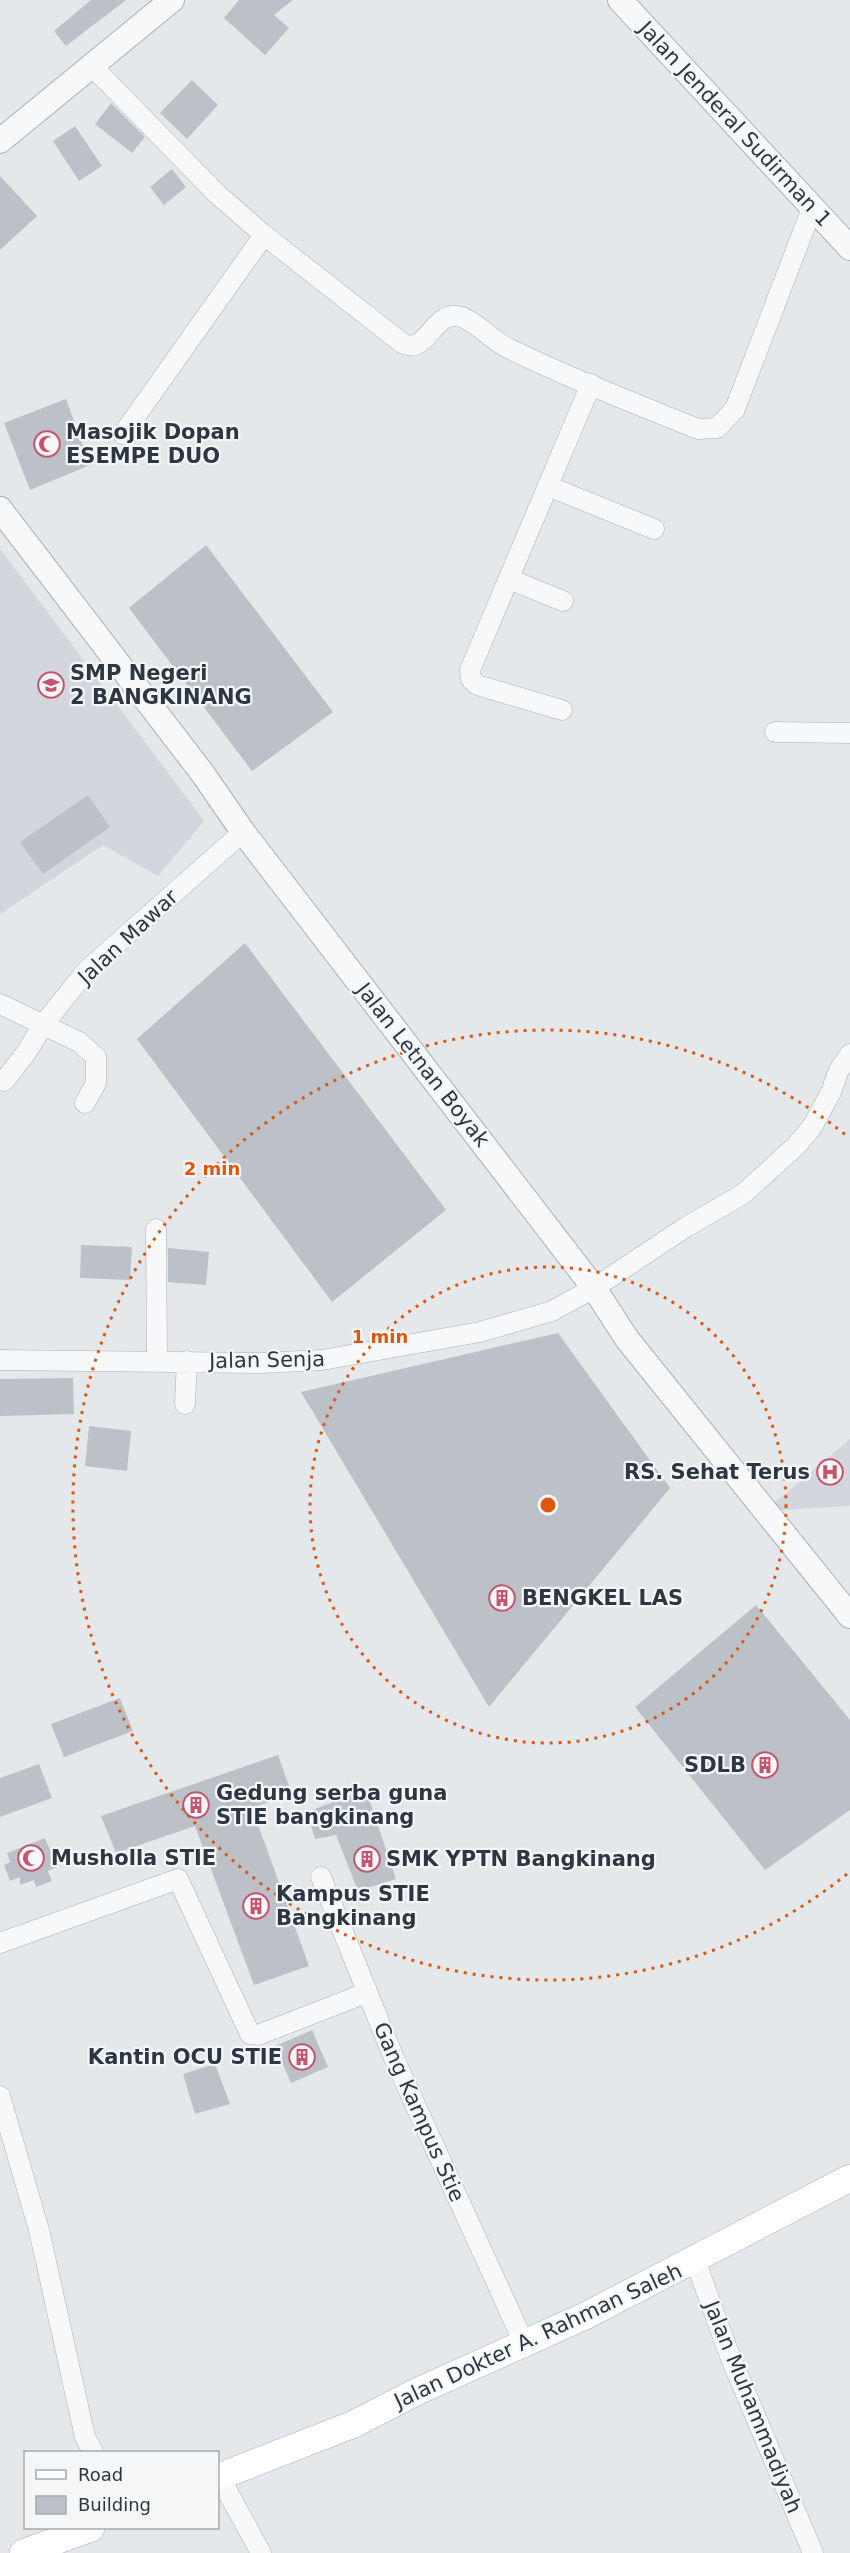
<svg xmlns="http://www.w3.org/2000/svg" width="850" height="2553" font-family="'DejaVu Sans',sans-serif">
	<rect width="100%" height="100%" fill="#e4e8eb"/>
	<!-- built -->
	<path fill="#d3d7dd" d="M0,549L204,821L158,876L103,845L0,914Z
		M850,1439V1506L765,1511Z"/>
	<!-- building -->
	<path fill="#bcc1c8" d="M91,0H126L66,46L54,31Z
		M239,0H293L274,15L289,28L265,55L224,18Z
		M192,80L218,105L187,139L160,113Z
		M111,103L145,137L132,153L95,124Z
		M75,126L102,166L79,181L53,141Z
		M172,169L186,187L164,205L150,187Z
		M0,176L37,216L0,250Z
		M66,399L90,465L30,490L4,423Z
		M206,545L333,712L252,771L129,608Z
		M88,795L110,827L43,874L20,842Z
		M245,943L446,1210L332,1302L137,1039Z
		M81,1245L132,1247L130,1280L80,1278Z
		M168,1248L209,1252L206,1285L168,1282Z
		M558,1333L670,1488L489,1707L301,1392Z
		M73,1378L74,1414L0,1416V1379Z
		M89,1426L131,1431L127,1471L85,1466Z
		M756,1605L850,1720V1810L765,1870L635,1707Z
		M120,1698L133,1731L64,1757L51,1724Z
		M278,1755L292,1794L252,1808L309,1966L254,1985L195,1826L116,1853L101,1816Z
		M39,1764L52,1798L0,1817V1778Z
		M366,1790L396,1879L358,1891L336,1835L315,1839L307,1812Z
		M45,1838L57,1867L48,1871L52,1881L36,1887L34,1880L20,1885V1877L10,1881L4,1865L10,1862L7,1853Z
		M312,2030L328,2067L291,2083L275,2046Z
		M215,2064L230,2104L195,2114L183,2074Z"/>
	<g fill="none" stroke-linecap="round" stroke-linejoin="round">
		<!-- minor casing -->
		<g stroke="#a9afb5" stroke-width="21">
			<path id="minor" d="M92,66L217,194L264,235L402,343C428,357 433,307 462,317C479,324 491,340 508,348C569,378 634,403 698,429L717,428L735,409L812,208
				M123,434L264,235
				M548,486L654,529
				M509,579L563,601
				M562,710L477,685L471,679L470,670L591,384
				M775,732L850,733
				M0,1004L79,1042L96,1057V1083L85,1103
				M4,1081L26,1053L43,1025L87,970L243,832
				M156,1229L157,1361
				M0,1360L262,1363L322,1360L480,1332L552,1311L594,1288L686,1227L743,1194L797,1145L812,1127L831,1092L838,1072L850,1054
				M185,1404L187,1361
				M321,1877L393,2056L524,2343
				M0,1943L178,1879L250,2034L258,2035L366,1993
				M0,2096L39,2230L85,2437L93,2452
				M695,2260L728,2351L813,2553
				M219,2476L261,2553"/>
		</g>
		<!-- tertiary casing -->
		<g stroke="#a9afb5" stroke-width="26">
			<path id="tertiary" d="M620,0L850,248
				M0,141L172,0
				M0,509L203,774L243,832L594,1288L627,1339L850,1616"/>
		</g>
		<!-- secondary casing -->
		<g stroke="#a9afb5" stroke-width="28">
			<path id="secondary" d="M218,2477L354,2424L416,2392L585,2316L850,2178
				M23,2553L91,2528"/>
		</g>
		<!-- minor -->
		<use href="#minor" stroke="#f7f8fa" stroke-width="20"/>
		<!-- tertiary -->
		<use href="#tertiary" stroke="#f7f8fa" stroke-width="24"/>
		<!-- secondary -->
		<use href="#secondary" stroke="#fff" stroke-width="27"/>
	</g>
	<!-- distance rings -->
	<g fill="none" stroke="#df570f" stroke-width="3" stroke-dasharray="3 6">
		<circle cx="548" cy="1505" r="238"/>
		<path d="M847 1874A475 475 0 1 1 847 1136"/>
	</g>
	<!-- icons -->
	<defs>
		<g id="mosque-ring" transform="scale(1.35)"><circle r="9.5" fill="#f4f6f8" stroke="#c6546e" stroke-width="1.5"/><path d="M3.5-4.9A6 6 0 1 0 3.5 4.9A5 5 0 1 1 3.5-4.9Z" fill="#c6546e"/></g>
		<g id="school-ring" transform="scale(1.35)"><circle r="9.5" fill="#f4f6f8" stroke="#c6546e" stroke-width="1.5"/><path d="M0-5L7-2L0 1L-7-2ZM-4 1L0 2.5L4 1V4Q0 6-4 4Z" fill="#c6546e"/></g>
		<g id="hospital-ring" transform="scale(1.35)"><circle r="9.5" fill="#f4f6f8" stroke="#c6546e" stroke-width="1.5"/><path d="M-5-5h3v3.5h4V-5h3V5h-3V1.5h-4V5h-3Z" fill="#c6546e"/></g>
		<g id="building-ring" transform="scale(1.35)"><circle r="9.5" fill="#f4f6f8" stroke="#c6546e" stroke-width="1.5"/><path d="M-4-6H4V6H1V3H-1V6H-4ZM-2.5-4.3h1.7v1.8h-1.7ZM.8-4.3h1.7v1.8H.8ZM-2.5-1h1.7V.8h-1.7ZM.8-1h1.7V.8H.8Z" fill="#c6546e"/></g>
	</defs>
	<g fill-rule="evenodd">
		<use href="#mosque-ring" x="47" y="444"/>
		<use href="#school-ring" x="51" y="685"/>
		<use href="#hospital-ring" x="830" y="1472"/>
		<use href="#building-ring" x="502" y="1598"/>
		<use href="#building-ring" x="765" y="1765"/>
		<use href="#building-ring" x="196" y="1805"/>
		<use href="#mosque-ring" x="31" y="1858"/>
		<use href="#building-ring" x="367" y="1859"/>
		<use href="#building-ring" x="256" y="1906"/>
		<use href="#building-ring" x="302" y="2057"/>
	</g>
	<g text-anchor="middle" dominant-baseline="central" stroke-width="4.5" stroke-linejoin="round" paint-order="stroke">
		<!-- street labels -->
		<g font-size="21" fill="#2d3743" stroke="#f4f6f8">
			<text transform="translate(735 124) rotate(47)">Jalan Jenderal Sudirman 1</text>
			<text transform="translate(128 937) rotate(-43)">Jalan Mawar</text>
			<text transform="translate(423 1065) rotate(52)">Jalan Letnan Boyak</text>
			<text transform="translate(267 1360) rotate(-1)">Jalan Senja</text>
			<text transform="translate(419 2112) rotate(66)">Gang Kampus Stie</text>
			<text transform="translate(538 2336) rotate(-25)">Jalan Dokter A. Rahman Saleh</text>
			<text transform="translate(753 2407) rotate(68)">Jalan Muhammadiyah</text>
		</g>
		<!-- poi labels -->
		<g font-size="21" font-weight="bold" fill="#2d3743" stroke="#f4f6f8" text-anchor="start">
			<text x="66" y="432">Masojik Dopan<tspan x="66" dy="24">ESEMPE DUO</tspan></text>
			<text x="70" y="673">SMP Negeri<tspan x="70" dy="24">2 BANGKINANG</tspan></text>
			<text x="810" y="1472" text-anchor="end">RS. Sehat Terus</text>
			<text x="522" y="1598">BENGKEL LAS</text>
			<text x="746" y="1765" text-anchor="end">SDLB</text>
			<text x="216" y="1793">Gedung serba guna<tspan x="216" dy="24">STIE bangkinang</tspan></text>
			<text x="51" y="1858">Musholla STIE</text>
			<text x="386" y="1859">SMK YPTN Bangkinang</text>
			<text x="276" y="1894">Kampus STIE<tspan x="276" dy="24">Bangkinang</tspan></text>
			<text x="282" y="2057" text-anchor="end">Kantin OCU STIE</text>
		</g>
	</g>
	<circle cx="548" cy="1505" r="9" fill="#df570f" stroke="#f4f6f8" stroke-width="3"/>
	<g font-size="18" text-anchor="middle" font-weight="bold" fill="#df570f" stroke="#f4f6f8" stroke-width="4.5" stroke-linejoin="round" paint-order="stroke">
		<text x="212" y="1175">2 min</text>
		<text x="380" y="1343">1 min</text>
	</g>
	<!-- legend -->
	<rect x="24" y="2451" width="195" height="78" fill="#f4f6f8" stroke="#a4aab0" stroke-width="1.5"/>
	<rect x="36" y="2470" width="30" height="9" fill="#ffffff" stroke="#a4aab0" stroke-width="1.5"/>
	<text x="78" y="2481" font-size="18" fill="#2d3743">Road</text>
	<rect x="36" y="2496" width="30" height="18" fill="#bcc1c8" stroke="#a4aab0" stroke-width="1.5"/>
	<text x="78" y="2511" font-size="18" fill="#2d3743">Building</text>
</svg>
